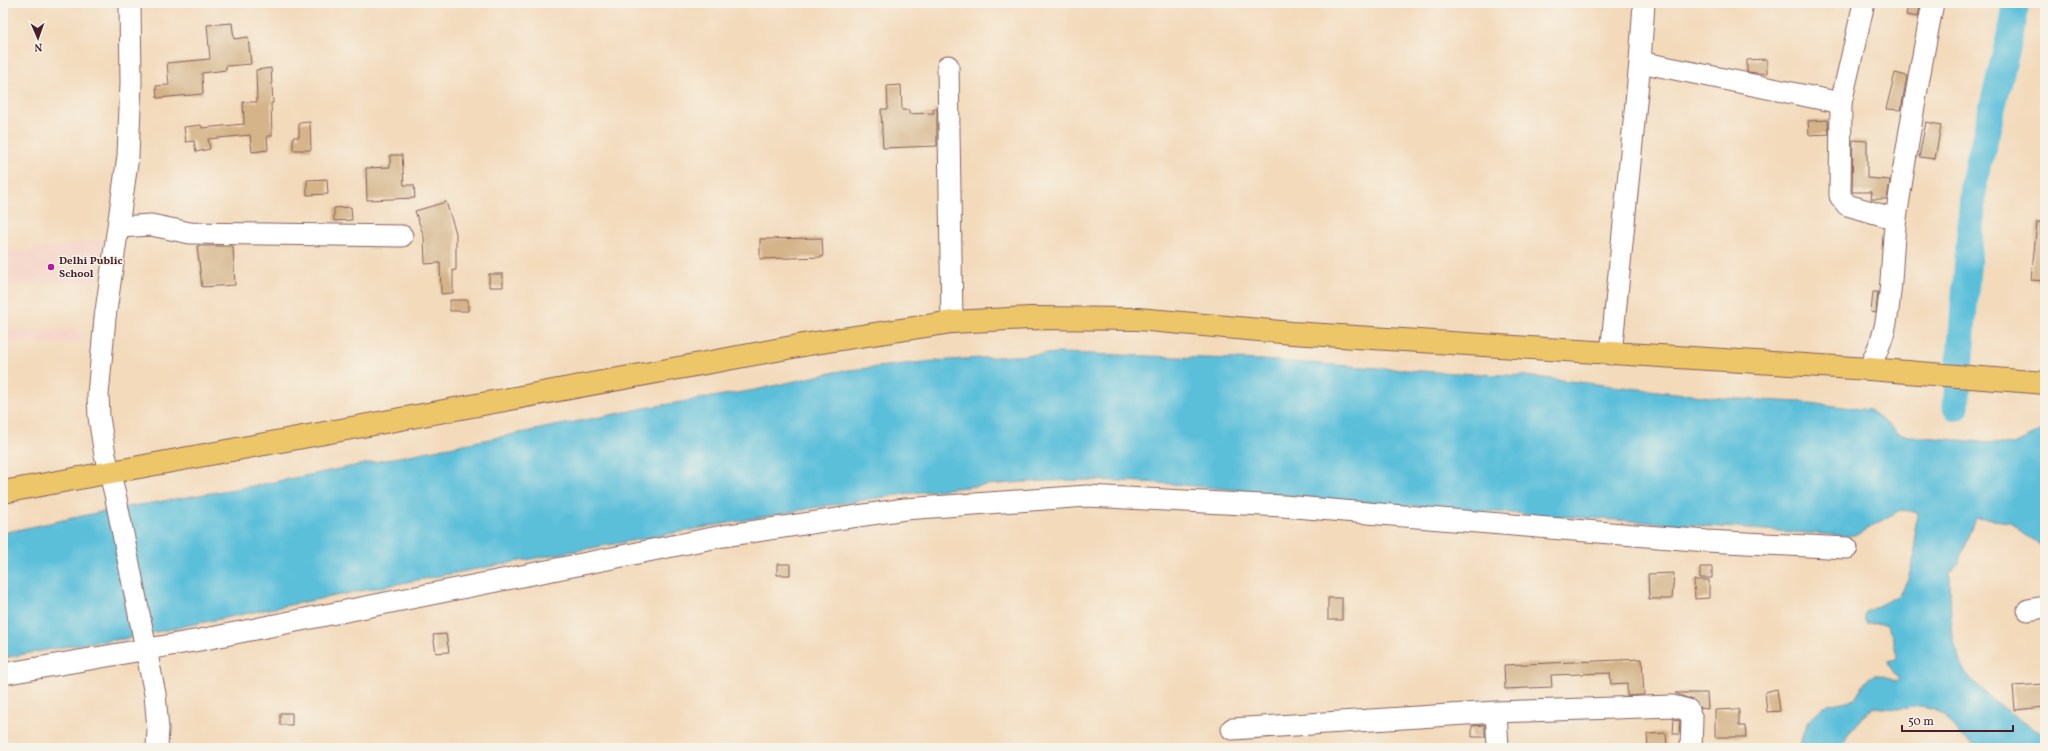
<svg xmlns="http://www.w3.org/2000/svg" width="2048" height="751" font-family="Vollkorn,serif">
	<rect width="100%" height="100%" fill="#f7f3e8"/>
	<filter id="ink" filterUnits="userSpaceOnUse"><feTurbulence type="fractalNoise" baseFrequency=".025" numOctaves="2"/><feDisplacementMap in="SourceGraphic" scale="8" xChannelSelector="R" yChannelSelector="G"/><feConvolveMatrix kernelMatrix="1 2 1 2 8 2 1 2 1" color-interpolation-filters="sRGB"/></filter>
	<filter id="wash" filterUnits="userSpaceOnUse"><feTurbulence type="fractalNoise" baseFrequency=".012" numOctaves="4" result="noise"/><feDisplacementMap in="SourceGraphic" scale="16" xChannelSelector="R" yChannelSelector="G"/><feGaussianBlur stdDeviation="0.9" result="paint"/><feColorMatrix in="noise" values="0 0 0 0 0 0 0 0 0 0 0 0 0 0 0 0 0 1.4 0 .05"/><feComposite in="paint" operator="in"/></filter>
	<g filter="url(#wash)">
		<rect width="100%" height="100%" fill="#f3dabb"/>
		<!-- built -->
		<path fill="#f6d1c5" d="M103,239L96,282L3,286V251H28Z
			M81,329V343L3,342V331Z"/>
		<!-- water -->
		<path fill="#5cbfda" stroke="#536f82" d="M1060,353L1262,360L1435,372L1525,376L1719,398L1800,402L1869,410L1901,435L2013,445L2045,429V549L2010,522L1976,518L1959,562L1950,573L1951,627L1956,649L1965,673L1999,706L2045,736V748H1981L1961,736L1944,716L1934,709L1922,706L1897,709L1873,707L1867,711L1860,721L1848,734L1843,746L1830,748H1798L1810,719L1824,706L1855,699C1869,677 1869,667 1896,682L1899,680L1890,667L1888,661L1896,659L1897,656L1892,634L1886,624L1867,623L1865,617L1866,612L1899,595L1908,579L1916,551L1914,528L1918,512L1900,510L1858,534L1849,536C1689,524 1529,515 1369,503C1261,495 1154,476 1046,481C912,487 779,514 647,538C473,569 297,602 123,639L85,643L3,658V533L110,510L259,485L645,408L755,390L840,371L934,361Z"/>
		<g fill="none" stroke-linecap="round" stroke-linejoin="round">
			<!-- river -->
			<path stroke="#5cbfda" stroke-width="27" d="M1956,407L1974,183L2013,23L2016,3"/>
		</g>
		<g id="blocks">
			<!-- building -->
			<path fill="#d4b488" d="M1908,3L1920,6L1918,17L1906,15Z
				M232,23L234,39L248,37L251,64L226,66V70L202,73L203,94L157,98L156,86L169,85L167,63L210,59L207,25Z
				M1767,59V74L1747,72V60Z
				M271,68L273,103H271L272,136H267L268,150L252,152L250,135L208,139L210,149L196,152L194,141L186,142L184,127L201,125L202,128L244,124L243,102H257L256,70Z
				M1895,73L1907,76L1901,110L1886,109Z
				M901,85L902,110H909V114L934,113L933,109H937V146L883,148L881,109H888L887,86Z
				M1828,120L1829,134L1809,135L1808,121Z
				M310,122L311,150H293V137H299V123Z
				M1926,122L1941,125L1935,159L1919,157Z
				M1853,140L1867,141V178L1890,180L1887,199H1871L1872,192H1852Z
				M390,155H402L404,185H414L415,198L367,200L366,168L390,167Z
				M327,179L328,194L307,195V180Z
				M446,202L456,233V270H453V293L441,294L440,263L425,264L424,237L415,211Z
				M351,207L352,220L334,221V208Z
				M2037,222L2045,223V281L2031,280Z
				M822,238L823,257L760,259V239Z
				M197,246H233L235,285L202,287Z
				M489,274H503V287H489Z
				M1873,292H1878L1876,313L1871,312Z
				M450,300H468V311H450Z
				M777,564H790V575H777Z
				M1700,567H1712V578H1700Z
				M1674,573L1672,599H1649L1648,574Z
				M1694,580H1709V598L1695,599Z
				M1328,598H1342V620H1328Z
				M446,634L449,652L436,653L433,635Z
				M1642,659L1644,695L1627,696V683L1611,684L1610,673L1551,675L1552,687L1505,689L1504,665Z
				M2045,684V707L2015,710L2013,686Z
				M1777,689L1780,711L1767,712L1765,692Z
				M1675,693H1707L1708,709L1700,708L1695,701Z
				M1739,709V726H1745L1746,737H1715V710Z
				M280,713H292V725H280Z
				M1674,719L1680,721L1679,734H1673Z
				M1485,725V737H1472V726Z
				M1666,733L1667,747L1648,748L1647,734Z"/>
		</g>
	</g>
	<g filter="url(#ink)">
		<use href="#blocks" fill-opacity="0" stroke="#85605d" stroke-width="1"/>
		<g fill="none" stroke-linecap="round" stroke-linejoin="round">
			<!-- minor casing -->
			<g stroke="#85605d" stroke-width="23">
				<path id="minor" d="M130,3L131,83L128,156L105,318L98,395L99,417L105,455L115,494L155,694L158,729L157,748
					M1864,3L1841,103L1840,196L1847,205L1896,219
					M1640,62L1841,103
					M948,66L952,322
					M119,227L151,225L190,233L402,236
					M1611,354L1640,62L1644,3
					M1869,369C1875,355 1882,342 1885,327C1893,291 1891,254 1896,218C1907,146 1919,74 1933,3
					M2028,610L2045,607
					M3,674L200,640L723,536L905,509L1087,496L1283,506L1707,541L1847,548
					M1496,712L1672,706L1688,710L1692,719L1691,748
					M1232,729L1496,712L1498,748"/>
			</g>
			<!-- major casing -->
			<g stroke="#85605d" stroke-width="24">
				<path id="major" d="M3,492L809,344L952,322L1030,318L1138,319L1292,333L1869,369L2045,383"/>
			</g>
			<!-- minor -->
			<use href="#minor" stroke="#fff" stroke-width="21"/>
			<!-- major -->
			<use href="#major" stroke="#ecc669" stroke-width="22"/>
		</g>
	</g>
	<!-- markers -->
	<circle fill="#b5179e" stroke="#f7f3e8" stroke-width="1.5" cx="51" cy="267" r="4"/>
	<g text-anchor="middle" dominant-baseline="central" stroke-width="3" stroke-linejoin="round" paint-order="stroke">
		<!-- poi labels -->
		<g font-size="11" font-weight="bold" fill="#4a1f2b" stroke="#f7f3e8" text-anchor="start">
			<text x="59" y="261">Delhi Public<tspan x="59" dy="13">School</tspan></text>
		</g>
	</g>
	<!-- margin -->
	<rect width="2048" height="751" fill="none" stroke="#f7f3e8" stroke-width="16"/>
	<!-- north arrow -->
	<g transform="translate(38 38) rotate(178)" stroke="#f7f3e8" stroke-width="3" paint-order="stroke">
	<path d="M0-3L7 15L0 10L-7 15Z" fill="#4a1f2b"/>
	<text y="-6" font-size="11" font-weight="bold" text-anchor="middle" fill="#4a1f2b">N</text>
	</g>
	<!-- scale -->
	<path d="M1902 725v6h111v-6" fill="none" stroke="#4a1f2b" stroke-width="2"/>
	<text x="1908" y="725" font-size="12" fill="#4a1f2b" stroke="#f7f3e8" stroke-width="3" paint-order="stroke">50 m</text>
</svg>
